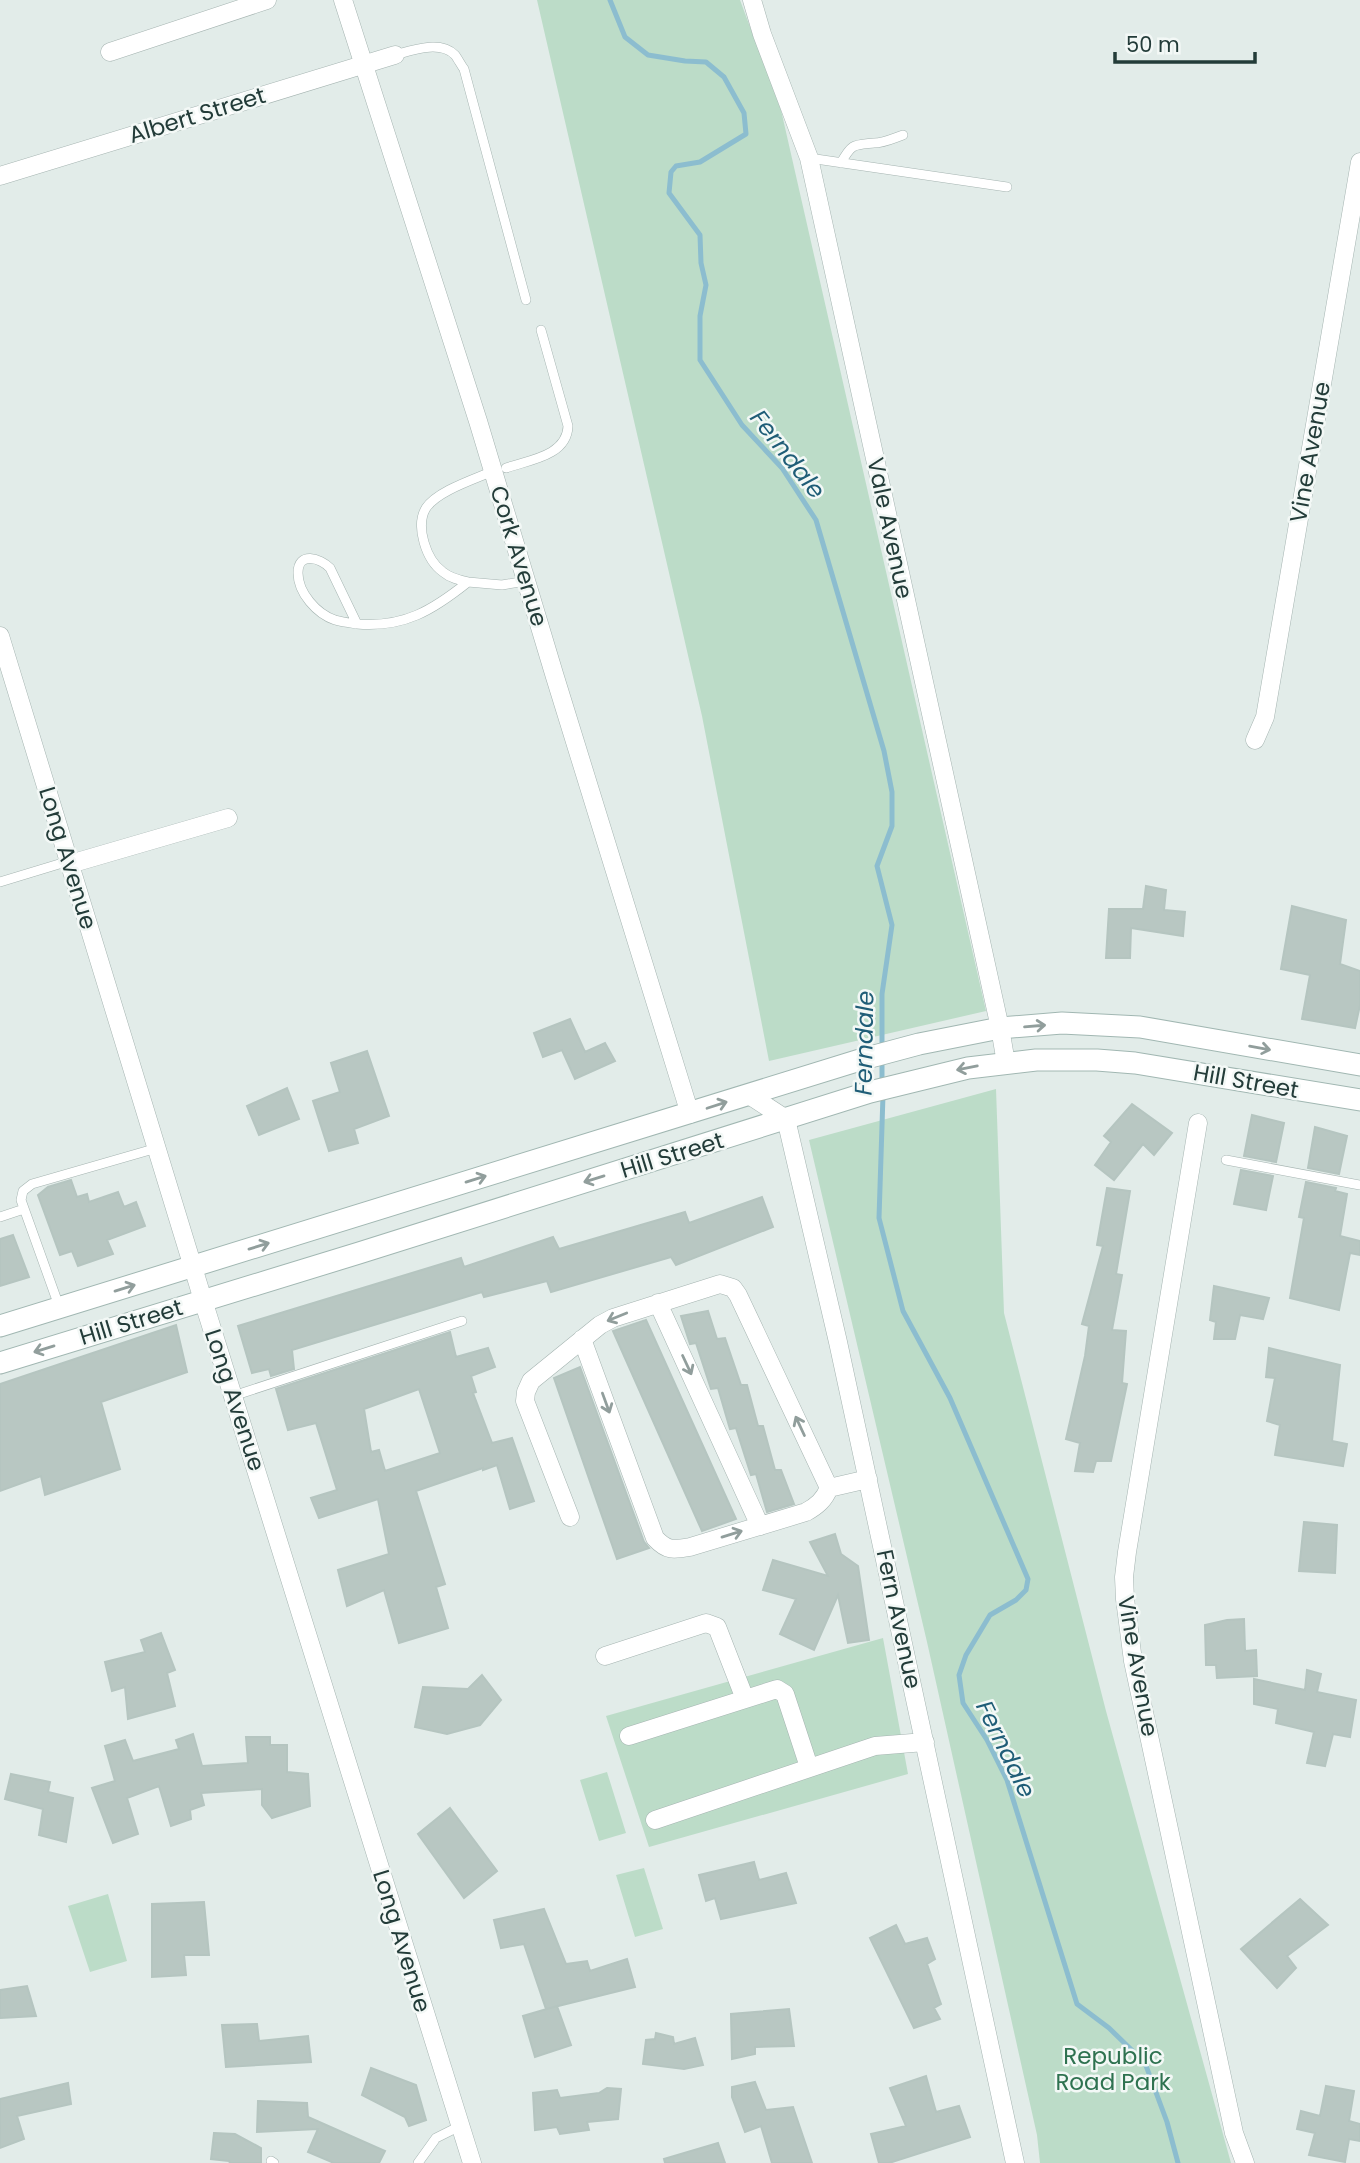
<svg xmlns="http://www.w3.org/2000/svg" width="1360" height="2163" font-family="Poppins,sans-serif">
	<rect width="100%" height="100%" fill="#e2ece9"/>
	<!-- green -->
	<path fill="#bcdcc8" d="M537,0H740L781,110L986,1011L769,1061L702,716Z
		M996,1089L1004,1313L1106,1711L1231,2163H1040L1037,2135L927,1642L809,1140Z
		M883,1638L908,1774L649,1847L606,1716Z
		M607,1772L626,1833L599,1841L580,1780Z
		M644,1868L663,1929L635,1937L616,1875Z
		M108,1894L127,1961L90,1972L68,1906Z"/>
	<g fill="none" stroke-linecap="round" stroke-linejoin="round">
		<!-- stream -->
		<path stroke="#8cbdcf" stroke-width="5" d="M610,0L625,37L648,55L685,61L706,62L724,77L744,113L746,134L700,162L676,166L671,172L669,193L700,235L701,263L706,285L700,316V360L742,425L782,468L816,520L884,751L892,792V826L877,866L892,925L882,994V1050
			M882,1060V1085
			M883,1095L879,1218L903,1311L950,1398L1028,1579L1026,1590L1016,1600L990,1615L966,1655L959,1675L963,1703L987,1740L1007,1780L1077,2004L1109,2028L1145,2063L1167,2122L1178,2163"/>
	</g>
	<!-- building -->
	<path fill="#b8c7c2" stroke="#b5c5c0" stroke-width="2" fill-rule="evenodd" d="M1146,886L1166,890L1164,910L1185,912L1183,936L1131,928L1130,958H1106L1109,909H1143Z
		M1292,906L1346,920L1340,964L1360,971V1005L1355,1028L1302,1019L1310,975L1281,969Z
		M570,1019L585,1052L605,1043L615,1061L575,1079L562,1050L543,1057L534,1033Z
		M367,1051L389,1116L354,1129L358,1143L329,1151L313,1101L340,1092L331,1063Z
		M287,1088L299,1119L259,1135L247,1106Z
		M1132,1104L1172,1133L1154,1155L1143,1144L1114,1180L1095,1165L1111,1142L1104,1136Z
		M1252,1115L1284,1123L1276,1162L1244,1156Z
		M1315,1127L1347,1136L1339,1174L1308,1168Z
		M1241,1170L1273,1176L1266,1210L1234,1204Z
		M71,1180L77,1197L87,1194L89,1202L118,1192L124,1207L136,1202L145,1226L107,1240L113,1254L78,1266L72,1251L60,1255L38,1195L48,1187Z
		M1306,1182L1336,1188L1335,1191L1347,1194L1340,1236L1360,1241V1255L1350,1253L1339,1310L1290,1298L1304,1218L1299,1217Z
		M1107,1188L1130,1191L1116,1274L1122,1275L1112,1330L1126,1331L1122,1383L1127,1384L1111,1461H1096L1093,1472L1075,1471L1080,1443L1066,1439L1085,1356L1089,1326L1082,1324L1103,1246L1097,1245Z
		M762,1197L773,1227L676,1265L671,1257L551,1292L547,1281L484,1297L482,1292L292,1350L294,1369L271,1376L269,1369L252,1373L238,1326L461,1258L464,1267L553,1237L559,1249L685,1212L689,1223Z
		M13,1235L29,1277L0,1286V1239Z
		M1214,1286L1269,1298L1263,1319L1240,1315L1235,1339H1214L1216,1322L1210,1320Z
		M708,1311L717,1339L725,1338L741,1385H747L758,1426H763L775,1470H781L794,1504L767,1512L756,1474L751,1475L736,1428L730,1429L718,1388L711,1389L696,1343L690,1344L681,1316Z
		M646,1320L736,1519L702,1531L613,1331Z
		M176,1325L187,1372L101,1402L120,1469L45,1495L41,1476L0,1491V1384Z
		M450,1332L456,1357L488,1348L495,1367L471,1376L476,1392L473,1393L492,1443L512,1438L534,1501L510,1509L497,1465L483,1470V1468L416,1491L445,1584L436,1587L448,1628L399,1643L384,1590L347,1606L338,1570L389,1554L378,1499L319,1518L311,1498L337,1490L316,1423L288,1430L276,1389ZM419,1389L440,1453L385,1471L379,1450L371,1452L364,1409Z
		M1269,1348L1340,1365L1332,1441L1347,1444L1343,1466L1275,1455L1280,1425L1267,1421L1275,1378L1266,1377Z
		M580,1367L644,1542L649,1548L617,1559L554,1378Z
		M1304,1522L1337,1525L1335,1573L1299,1571Z
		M835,1534L841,1554L858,1566L869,1640L848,1643L838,1595L814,1650L780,1634L796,1599L763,1590L773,1560L828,1576L810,1542Z
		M1244,1619L1245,1651L1256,1650L1257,1676L1217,1678L1216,1665H1206L1205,1625L1227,1620Z
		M161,1633L175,1670L167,1673L175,1706L128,1719L125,1687L112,1691L105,1662L145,1652L141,1640Z
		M1307,1670L1321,1674L1317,1692L1356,1700L1350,1737L1333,1734L1325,1766L1307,1763L1314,1732L1276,1723L1278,1709L1254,1704V1679L1305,1690Z
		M482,1675L501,1700L480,1725L447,1734L415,1727L423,1687L468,1689Z
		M193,1734L202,1766L248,1763L246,1737H270V1745H287V1772L308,1774L310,1806L272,1818L262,1805V1789L201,1793L204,1805L190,1810L191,1819L171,1826L159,1786L127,1798L138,1834L113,1843L92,1788L115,1781L105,1746L125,1740L133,1761L179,1749L176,1740Z
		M11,1774L50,1782L48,1792L73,1798L66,1842L39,1835L43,1809L5,1799Z
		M450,1808L497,1871L464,1898L418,1834Z
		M754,1862L759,1880L786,1873L796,1903L721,1919L715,1898L706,1901L699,1875Z
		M1300,1899L1328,1925L1287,1956L1296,1968L1277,1988L1241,1949Z
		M204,1902L209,1955H184L186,1975L152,1977V1904Z
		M544,1909L566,1964L587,1961L590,1971L627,1959L635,1987L546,2009L524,1944L501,1948L494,1920Z
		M896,1925L905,1944L927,1938L935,1959L927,1964L941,2004L934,2008L940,2019L914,2028L870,1938Z
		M27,1986L36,2016L0,2018V1990Z
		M557,2006L571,2045L535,2057L523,2016Z
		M789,2009L794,2046L755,2047V2054L732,2059L731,2014Z
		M257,2024L259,2041L308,2036L311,2062L226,2067L222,2025Z
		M656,2033L673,2037L674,2044L695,2038L703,2065L684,2069L643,2064L646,2040L655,2039Z
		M371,2068L416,2085L426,2120L409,2126L405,2117L362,2095Z
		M926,2076L936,2112L959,2106L970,2137L889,2163H879L871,2134L906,2126L890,2088Z
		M755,2082L766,2110L793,2107L812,2163H772L761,2126L745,2132L732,2097V2087Z
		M68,2083L71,2104L17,2116L24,2139L0,2148V2099Z
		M1326,2086L1354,2091L1349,2121L1360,2124V2141L1349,2139L1345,2162L1309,2155L1315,2133L1297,2129L1301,2111L1320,2116Z
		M607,2088L621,2089L618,2119L587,2122L589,2130L560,2134L557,2127L535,2130L533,2093L557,2090L560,2098L599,2093Z
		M258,2101L307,2103L308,2117L385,2151L379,2163H334L308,2152L318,2129L257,2132Z
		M214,2133L235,2134L261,2148V2163H230L229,2161L211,2159Z
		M718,2143L725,2163H665L664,2159Z"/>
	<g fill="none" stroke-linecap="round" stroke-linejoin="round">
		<!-- service casing -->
		<g stroke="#a5b4b1" stroke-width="10">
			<path id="service" d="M395,55C413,50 440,40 455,55C458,59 461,65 464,69L526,300
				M809,158L1007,187
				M841,163C852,143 854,145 874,143C884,143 894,138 903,135
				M506,468C529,460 567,456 568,426L541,330
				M468,582C459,580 450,578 443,572C426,560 415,526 426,508C437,491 475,479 493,471
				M357,624C350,623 342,622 335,620C317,614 298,593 298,573C298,551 320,558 330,568L357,624C404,628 433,610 468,582L502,585L526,581
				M0,882L69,861
				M1226,1160L1360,1185
				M0,1217L24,1209
				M59,1306L21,1200L23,1191L32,1184L157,1148
				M233,1396L462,1321
				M271,2161L274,2163
				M418,2163L436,2138L460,2126"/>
		</g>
		<!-- minor casing -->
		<g stroke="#a5b4b1" stroke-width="19">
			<path id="minor" d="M343,0L478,421L555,677L690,1114
				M752,0L762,34L809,158L1000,1028L1006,1063
				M110,52L267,0
				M0,176L395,55
				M0,636L203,1300L472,2163
				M1255,740L1265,717L1360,162
				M70,864L228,818
				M749,1095L786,1119L838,1342L1015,2163
				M1198,1123L1127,1552L1124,1577L1125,1599L1133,1661L1234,2133L1245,2163
				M658,1303L760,1526
				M582,1339L655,1538C667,1551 673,1550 690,1547L806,1512C817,1506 824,1500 829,1488
				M829,1488L868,1479
				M570,1517L525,1401L526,1392L531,1381L600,1325L613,1318L720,1284L733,1288L738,1295L829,1488
				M605,1656L706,1623L717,1627L745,1699
				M629,1736L777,1689L785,1694L809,1767
				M655,1820L875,1746L925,1742"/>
		</g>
		<!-- secondary casing -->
		<g stroke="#a1b7b2" stroke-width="23">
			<path id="secondary" d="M0,1326L863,1059L919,1044L1000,1028L1062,1023L1140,1027L1360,1065
				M0,1363L359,1253L870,1092L968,1068L1036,1060H1097L1135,1063L1360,1100"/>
		</g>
		<!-- service -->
		<use href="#service" stroke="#fff" stroke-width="9"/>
		<!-- minor -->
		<use href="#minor" stroke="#fff" stroke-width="18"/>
		<!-- secondary -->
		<use href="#secondary" stroke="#fff" stroke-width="21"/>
	</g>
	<!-- one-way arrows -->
	<defs><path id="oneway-shaft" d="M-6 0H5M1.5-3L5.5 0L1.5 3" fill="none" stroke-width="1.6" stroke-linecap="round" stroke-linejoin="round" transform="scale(1.75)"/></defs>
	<g stroke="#919e9c">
		<use href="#oneway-shaft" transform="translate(1035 1026) rotate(-5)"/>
		<use href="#oneway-shaft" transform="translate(1260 1048) rotate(10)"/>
		<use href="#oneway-shaft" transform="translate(967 1068) rotate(169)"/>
		<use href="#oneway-shaft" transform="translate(717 1105) rotate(-18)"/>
		<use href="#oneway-shaft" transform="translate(476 1179) rotate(-17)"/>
		<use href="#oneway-shaft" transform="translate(594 1179) rotate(163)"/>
		<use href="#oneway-shaft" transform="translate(259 1246) rotate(-17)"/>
		<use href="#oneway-shaft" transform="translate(125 1288) rotate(-17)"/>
		<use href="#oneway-shaft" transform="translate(617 1317) rotate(158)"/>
		<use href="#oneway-shaft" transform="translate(44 1349) rotate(163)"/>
		<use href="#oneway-shaft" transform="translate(687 1365) rotate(65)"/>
		<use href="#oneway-shaft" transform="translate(606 1403) rotate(70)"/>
		<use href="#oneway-shaft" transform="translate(800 1426) rotate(-115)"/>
		<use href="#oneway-shaft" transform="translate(732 1534) rotate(-17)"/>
	</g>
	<g text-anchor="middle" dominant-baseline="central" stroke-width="5" stroke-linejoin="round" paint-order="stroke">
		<!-- street labels -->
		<g font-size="23" fill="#233c39" stroke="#f3f8f6">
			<text transform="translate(197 115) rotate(-17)">Albert Street</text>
			<text transform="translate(1310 452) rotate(-80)">Vine Avenue</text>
			<text transform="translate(890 528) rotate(78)">Vale Avenue</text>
			<text transform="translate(519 556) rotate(73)">Cork Avenue</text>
			<text transform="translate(68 858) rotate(73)">Long Avenue</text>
			<text transform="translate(1246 1081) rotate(10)">Hill Street</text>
			<text transform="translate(672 1155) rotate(-17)">Hill Street</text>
			<text transform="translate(131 1322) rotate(-17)">Hill Street</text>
			<text transform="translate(235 1400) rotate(72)">Long Avenue</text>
			<text transform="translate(899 1619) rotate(78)">Fern Avenue</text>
			<text transform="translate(1138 1666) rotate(80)">Vine Avenue</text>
			<text transform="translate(402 1941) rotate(73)">Long Avenue</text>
		</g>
		<!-- park labels -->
		<g font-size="23" fill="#2e7250" stroke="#f3f8f6">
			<text x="1113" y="2056">Republic<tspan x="1113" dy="26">Road Park</tspan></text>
		</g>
		<!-- water labels -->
		<g font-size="24" font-style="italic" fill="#1f5d77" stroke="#f3f8f6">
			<text transform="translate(788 454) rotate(52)">Ferndale</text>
			<text transform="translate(864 1043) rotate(-89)">Ferndale</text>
			<text transform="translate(1006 1749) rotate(64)">Ferndale</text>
		</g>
	</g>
	<!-- scale -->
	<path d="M1115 52v10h140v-10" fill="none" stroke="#233c39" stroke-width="3.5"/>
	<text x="1126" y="52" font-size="21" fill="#233c39" stroke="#f3f8f6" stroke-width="5" paint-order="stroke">50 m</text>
</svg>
